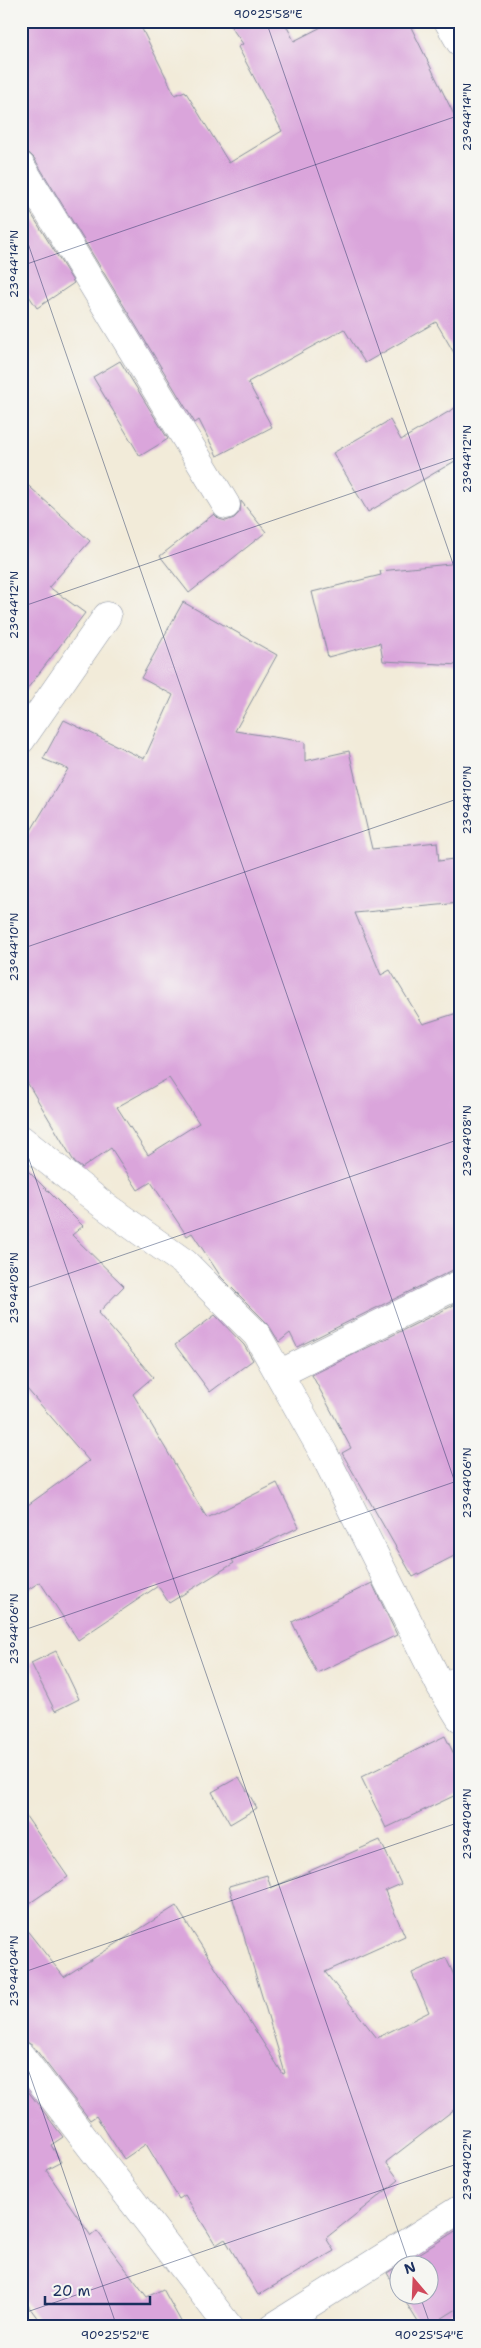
<svg xmlns="http://www.w3.org/2000/svg" width="481" height="2348" font-family="'Shantell Sans',sans-serif">
	<rect width="100%" height="100%" fill="#f6f6f2"/>
	<filter id="ink" filterUnits="userSpaceOnUse"><feTurbulence type="fractalNoise" baseFrequency=".02" numOctaves="2"/><feDisplacementMap in="SourceGraphic" scale="10" xChannelSelector="R" yChannelSelector="G"/><feConvolveMatrix kernelMatrix="1 2 1 2 8 2 1 2 1" color-interpolation-filters="sRGB"/></filter>
	<filter id="wash" filterUnits="userSpaceOnUse"><feTurbulence type="fractalNoise" baseFrequency=".0096" numOctaves="4" result="noise"/><feDisplacementMap in="SourceGraphic" scale="20" xChannelSelector="R" yChannelSelector="G"/><feGaussianBlur stdDeviation="1.12" result="paint"/><feColorMatrix in="noise" values="0 0 0 0 0 0 0 0 0 0 0 0 0 0 0 0 0 1.4 0 .05"/><feComposite in="paint" operator="in"/></filter>
	<g filter="url(#wash)">
		<rect width="100%" height="100%" fill="#f2ebd9"/>
		<g id="blocks">
			<!-- building -->
			<path fill="#daa5db" fill-rule="evenodd" d="M21,21H138L175,95L185,91L229,163L282,131L238,47L243,44L227,21H284L294,41L333,21H408L460,127V363L436,322L365,363L344,329L248,382L272,427L217,456L199,420L195,423L34,158L29,153L21,150Z
				M21,197L74,283L37,308L21,284Z
				M120,361L168,439L140,456L93,377Z
				M460,405V458L368,512L333,453L390,420L401,440Z
				M21,479L90,541L49,587L85,613L21,697Z
				M241,501L266,532L189,593L160,556L214,514L219,519L226,521L234,518L240,512Z
				M460,563V665L383,661L380,643L328,657L312,592L381,575L380,571Z
				M183,602L277,655L235,731L305,742V761L349,751L372,849L437,842L439,861L460,858V903L355,913L381,975L390,970L423,1024L460,1012V1269L453,1270L297,1347L290,1333L279,1342L268,1324L221,1277L192,1233L187,1236L151,1182L138,1190L111,1148L82,1168L75,1163L21,1072V847L68,769L43,759L64,720L144,759L173,695L141,678ZM169,1078L199,1123L148,1155L117,1107Z
				M21,1164L83,1226L72,1235L124,1286L98,1313L153,1377L133,1394L207,1518L277,1483L299,1527L232,1560L234,1563L169,1603L158,1586L78,1640L40,1582L21,1594V1510L89,1461L21,1382Z
				M460,1302V1553L413,1577L342,1453L351,1448L312,1375Z
				M215,1315L244,1345L253,1360L210,1392L175,1345Z
				M372,1583L397,1635L317,1673L292,1622Z
				M56,1651L79,1699L55,1711L31,1663Z
				M445,1736L460,1766V1793L386,1828L361,1777Z
				M239,1777L257,1808L230,1824L212,1792Z
				M21,1809L68,1877L21,1909Z
				M380,1840L401,1884L385,1891L405,1936L325,1972L377,2038L429,2012L412,1973L446,1958L460,1988V2105L386,2162L399,2180L326,2238L334,2251L258,2295L225,2239L216,2245L185,2195L179,2199L146,2144L124,2159L96,2116L90,2120L33,2046L27,2042L21,2041V1923L64,1977L176,1906L283,2074L285,2073L229,1886L267,1875L271,1888Z
				M21,2082L63,2137L51,2145L61,2162L46,2170L91,2236L97,2231L147,2297L163,2289L184,2327H44L21,2296Z
				M460,2228V2307L428,2327H421L402,2296H428V2266H400Z
				M398,2266V2291L387,2273Z"/>
		</g>
	</g>
	<g filter="url(#ink)">
		<use href="#blocks" fill-opacity="0" stroke="#868d9c" stroke-width="1"/>
		<g fill="none" stroke-linecap="round" stroke-linejoin="round">
			<!-- minor casing -->
			<g stroke="#868d9c" stroke-width="29">
				<path id="minor" d="M448,21L460,42
					M21,166L226,505
					M21,740L107,616
					M21,1139L102,1204L185,1263L257,1335L323,1452L441,1687
					M279,1374L460,1284
					M460,1680L441,1687L460,1718
					M21,2056L229,2327
					M273,2327L460,2209"/>
			</g>
			<!-- minor -->
			<use href="#minor" stroke="#fff" stroke-width="28"/>
		</g>
	</g>
	<!-- ticks -->
	<path fill="none" stroke="#1b2f5e" stroke-width="1" stroke-opacity="0.45" d="M266,21L460,584M21,223L460,1497M21,266L460,115M21,607L460,456M21,949L460,798M21,1136L410,2266M21,1290L460,1139M21,1631L460,1480M21,1973L460,1822M21,2049L117,2327M420,2296L431,2327M21,2314L460,2163"/>
	<!-- margin -->
	<rect width="481" height="2348" fill="none" stroke="#f6f6f2" stroke-width="55"/>
	<!-- north arrow -->
	<g transform="translate(414 2280) rotate(341)"><circle r="24" fill="#f6f6f2" stroke="#9ea6b7"/>
	<path d="M0-4L9 19L0 12L-9 19Z" fill="#d1495b"/>
	<text y="-8" font-size="14" font-weight="bold" text-anchor="middle" fill="#1b2f5e">N</text>
	</g>
	<!-- scale -->
	<path d="M45 2296v8h105v-8" fill="none" stroke="#1b2f5e" stroke-width="2.5"/>
	<text x="52" y="2296" font-size="15" fill="#1b2f5e" stroke="#f6f6f2" stroke-width="4" paint-order="stroke">20 m</text>
	<rect x="28" y="28" width="426" height="2292" fill="none" stroke="#1b2f5e" stroke-width="2"/>
	<g font-size="12" text-anchor="middle" fill="#1b2f5e">
		<text x="268" y="18">90°25'58"E</text>
		<text transform="translate(467 117) rotate(-90)" y="4">23°44'14"N</text>
		<text transform="translate(14 264) rotate(-90)" y="4">23°44'14"N</text>
		<text transform="translate(467 459) rotate(-90)" y="4">23°44'12"N</text>
		<text transform="translate(14 605) rotate(-90)" y="4">23°44'12"N</text>
		<text transform="translate(467 800) rotate(-90)" y="4">23°44'10"N</text>
		<text transform="translate(14 947) rotate(-90)" y="4">23°44'10"N</text>
		<text transform="translate(467 1141) rotate(-90)" y="4">23°44'08"N</text>
		<text transform="translate(14 1288) rotate(-90)" y="4">23°44'08"N</text>
		<text transform="translate(467 1483) rotate(-90)" y="4">23°44'06"N</text>
		<text transform="translate(14 1629) rotate(-90)" y="4">23°44'06"N</text>
		<text transform="translate(467 1824) rotate(-90)" y="4">23°44'04"N</text>
		<text transform="translate(14 1971) rotate(-90)" y="4">23°44'04"N</text>
		<text transform="translate(467 2165) rotate(-90)" y="4">23°44'02"N</text>
		<text x="115" y="2339">90°25'52"E</text>
		<text x="429" y="2339">90°25'54"E</text>
	</g>
</svg>
